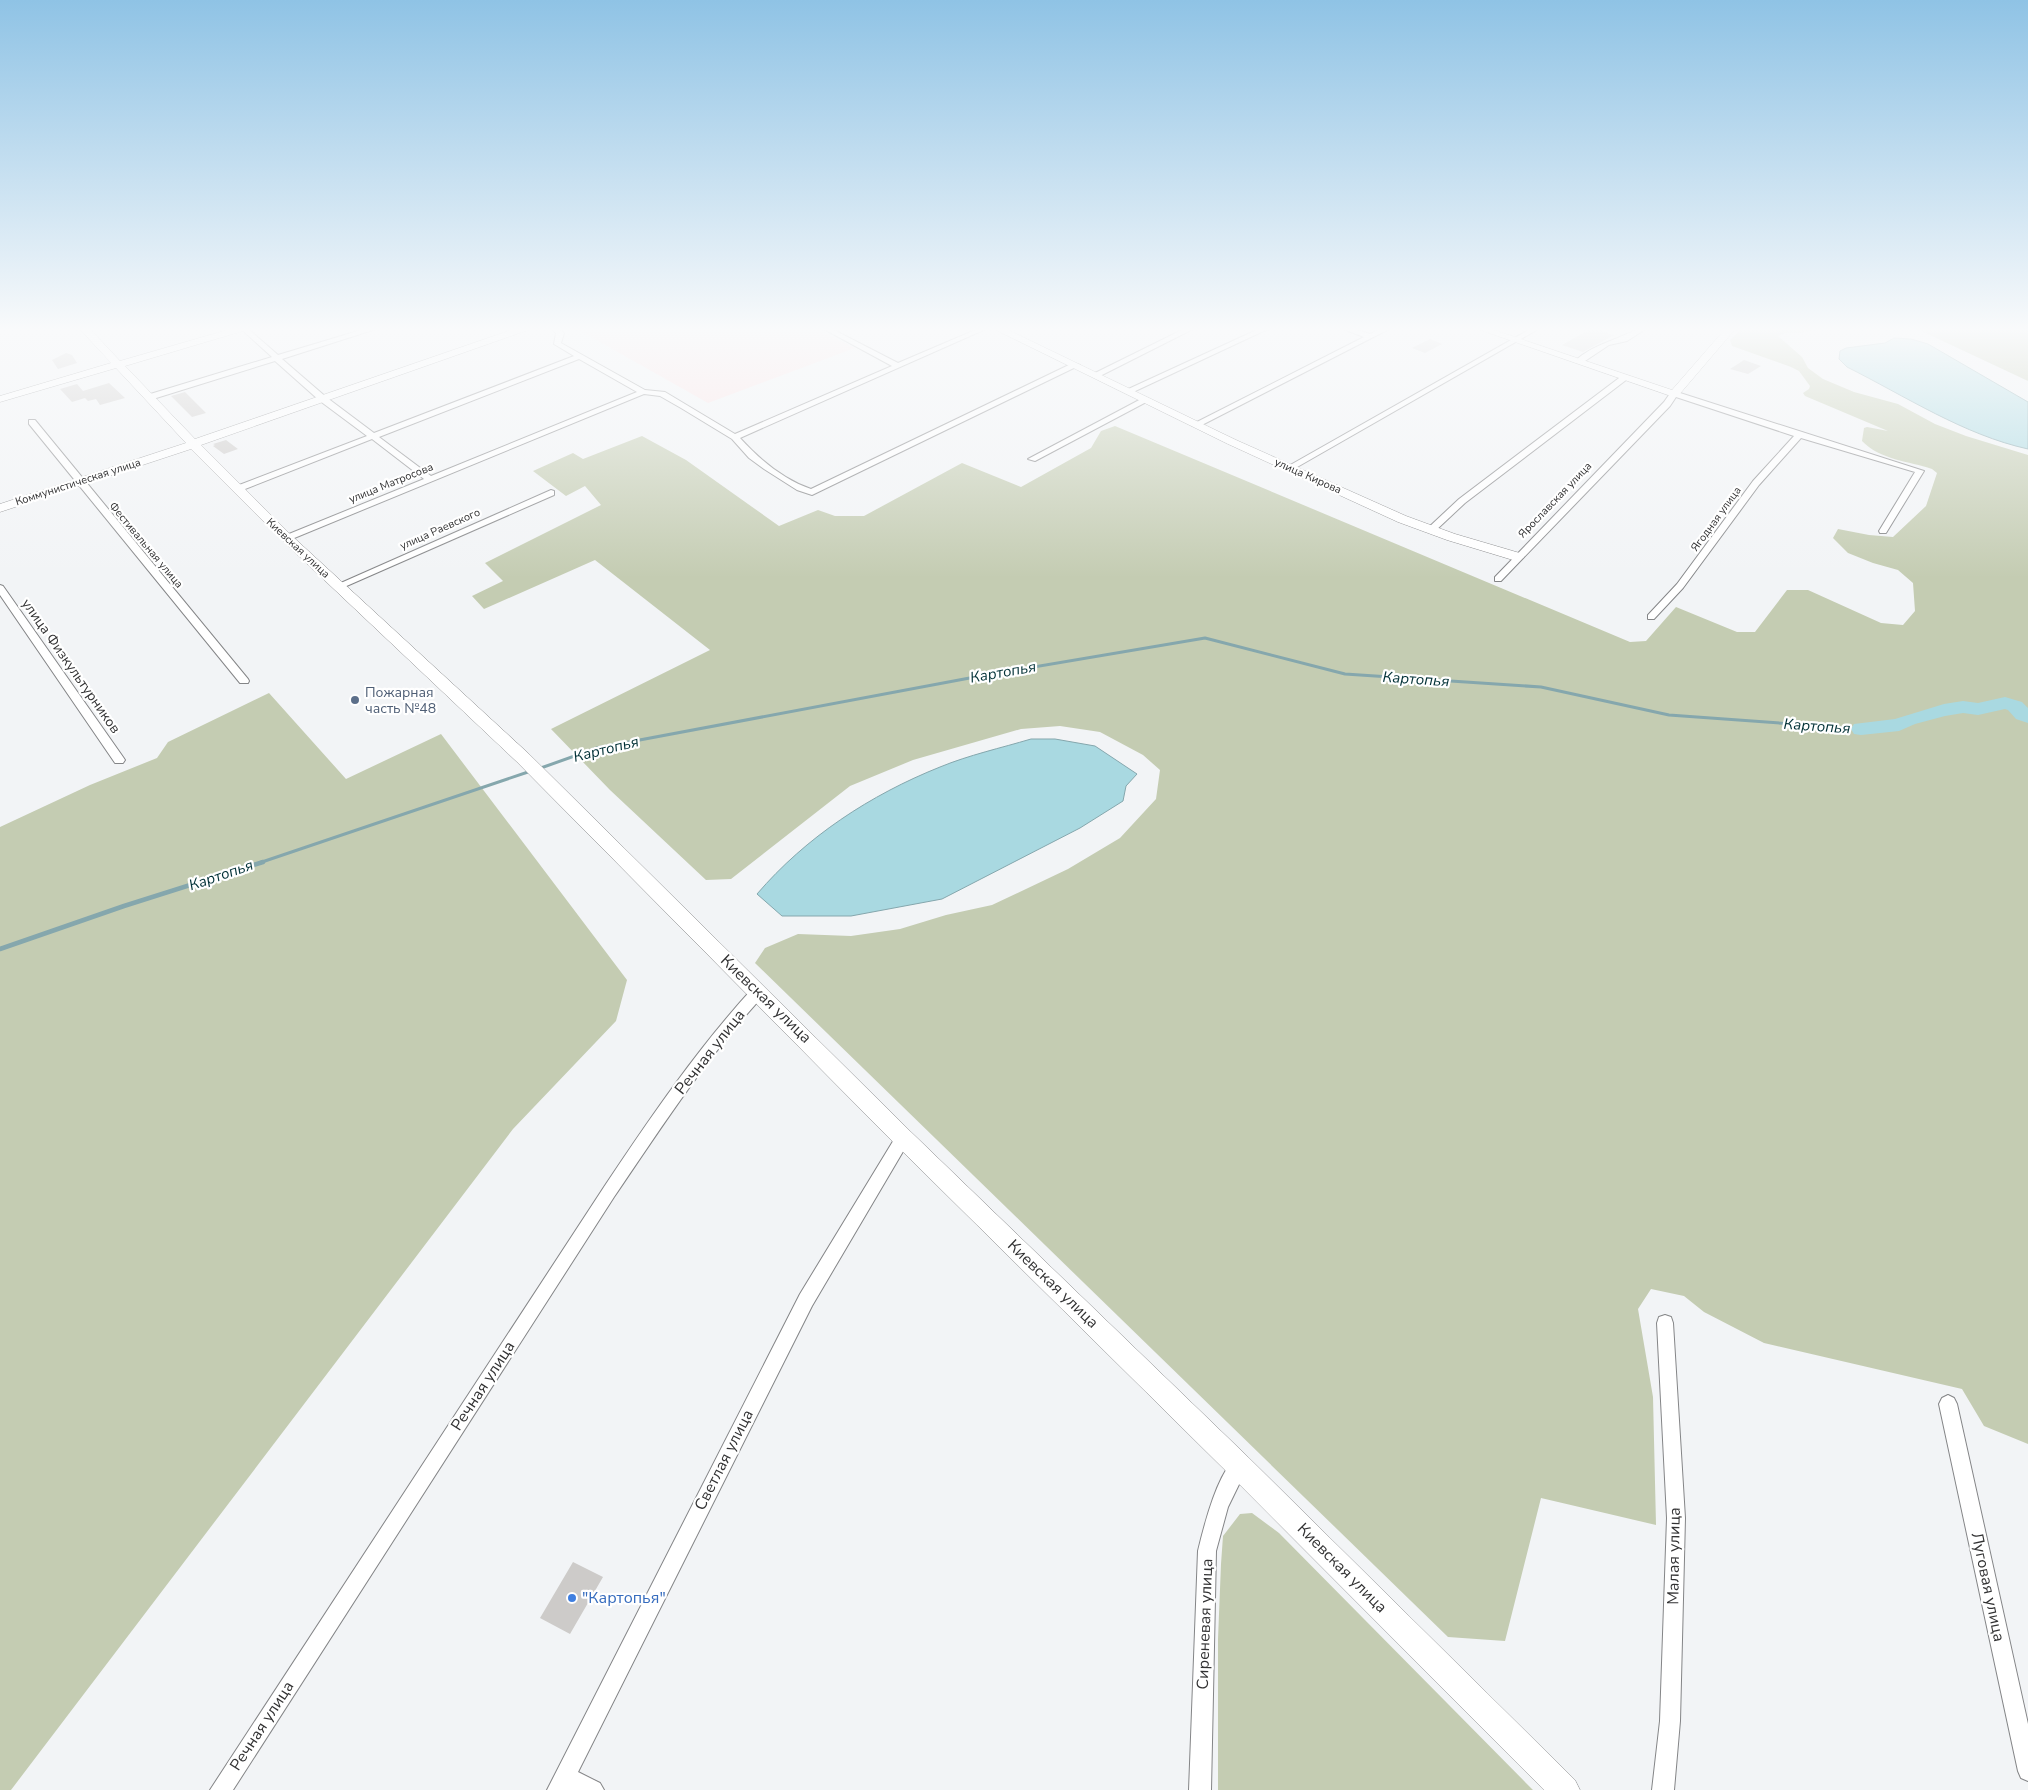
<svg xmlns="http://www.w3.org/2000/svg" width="2028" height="1790" font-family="'Nunito Sans',sans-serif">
	<rect width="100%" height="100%" fill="#f2f4f6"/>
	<!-- industrial -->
	<path fill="#fde2e3" d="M575,328H815L855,348L708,403Z"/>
	<!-- green -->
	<path fill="#c4ccb2" d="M1742,328L1809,329L1811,331C1800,334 1788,330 1778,336L1802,357L1808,368L1823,379L1854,392L1898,404L1935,424L1966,436L2028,455V1444L1984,1426L1962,1389L1764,1343L1704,1312L1684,1296L1651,1289L1638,1309L1653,1397L1656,1525L1541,1498L1505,1641L1448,1637L755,963L765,948L798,934L851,936L900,929L946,915L992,905L1068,869L1120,838L1156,799L1160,770L1143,755L1100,732L1060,726L1021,729L913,760L850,786L731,879L706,880L610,790L551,729L710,650L595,560L484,609L472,596L503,581L485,563L601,505L585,486L566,496L533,471L573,453L583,459L642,436L686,460L779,526L818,510L835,516H864L962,463L1021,487L1091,448L1101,431L1115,426L1630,642L1646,641L1676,607L1737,632H1755L1787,590H1808L1881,623L1903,625L1915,611L1913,583L1898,570L1873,563L1848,553L1833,538L1838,529L1869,535L1893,537L1926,506L1937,473L1932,469C1909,461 1880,460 1862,441L1864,428L1867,427L1888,431L1805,396L1803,393L1809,389L1810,386L1799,371L1791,367L1732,346L1730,340Z
		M1915,328H2028V381Z
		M269,693L346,779L441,734L627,980L616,1021L513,1129L11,1790H0V827L90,785L157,758L168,742Z
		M1252,1513L1279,1533L1533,1790H1218V1639L1221,1564L1223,1536L1240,1514Z"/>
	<!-- water -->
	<path fill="#a9d9e1" stroke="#85a7ad" d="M1894,338L1911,339L1928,344L2028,402V449C1964,435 1905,396 1847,367L1839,359L1840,351L1846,348L1885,343Z
		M1031,739H1055L1095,746L1137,774L1126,786L1123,801L1080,828L942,899L851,916H782L757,894C806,837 870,795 940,767C969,755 1001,748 1031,739Z"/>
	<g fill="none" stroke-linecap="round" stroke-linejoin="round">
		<!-- stream-far1 -->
		<path stroke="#85a7ad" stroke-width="3" d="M538,769L597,748L975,677L1205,638L1345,674L1541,687L1669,715L1861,729
			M259,863L531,771"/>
		<!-- stream -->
		<path stroke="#85a7ad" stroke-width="4.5" d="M0,949L124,906L263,862"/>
		<!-- river -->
		<path fill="#a9d9e1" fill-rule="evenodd" d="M2005,697L2022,702L2028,708V723L2016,719L2008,710L2005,709L1978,715L1963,713L1945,716L1915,724L1899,731L1861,735L1854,734L1851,729L1854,724L1895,719L1944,704L1963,701L1978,703Z"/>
	</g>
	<!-- building -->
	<path fill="#cdcbc9" d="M1592,328L1614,335L1583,352L1562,345Z
		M1430,339L1442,344L1425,353L1412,348Z
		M66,353L72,355L77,363L58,369L52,360Z
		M1744,360L1761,366L1748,374L1730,369Z
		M109,383L125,398L100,405L96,399L88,401L85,398L72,402L60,389L77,384L83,391Z
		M185,392L206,413L192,417L171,396Z
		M226,440L238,449L224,454L213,446L215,445L213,444Z
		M573,1562L603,1577L570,1634L540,1618Z"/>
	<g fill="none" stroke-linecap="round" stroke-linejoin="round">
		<!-- street casing -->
		<g stroke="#848587" stroke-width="2">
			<path id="street" d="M240,328H247L278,355L368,328H377L376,329L282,359L326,397L374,433L574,356L554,344L556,333L550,328H558L564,333L561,343L645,390L665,392L735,434L892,366L822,328H830L898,363L980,328H988L740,438C759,459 784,480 811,489L1073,363L1080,365L812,495L797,490L764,469L749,458L732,439L681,408L660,396L644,394L287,541L282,538L284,536L424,479L372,439L240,491H234V487L367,436L320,401L275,361L153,399H147V395L272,357ZM579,359L637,392L431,476L379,437Z
				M1186,328H1195L1098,377L1091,375Z
				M1261,328H1270L1131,393L1124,391Z
				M1342,328H1351L1370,334L1382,328H1391L1198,427L1191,425L1364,337L1343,329Z
				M1532,328H1540L1292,470L1285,468Z
				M1639,328H1647L1627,341L1609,345L1582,363L1575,361C1593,344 1618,340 1639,328Z
				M1623,375L1630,377L1465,503L1434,532H1428V528L1459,499Z
				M1671,392H1677L1924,471L1886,533H1880L1879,531L1915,472L1801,438L1759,485L1683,588L1654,619H1648V615L1677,584L1753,481L1794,436L1676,397L1670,406L1501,581H1495V577L1664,402Z
				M1143,398L1150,400L1035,461L1028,459Z
				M29,420H35L248,679L249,681L248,683H240L29,424Z
				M551,490L554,491V495L342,588L339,589L334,586Z
				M0,585L3,586L123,757L125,760L123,763H115L0,595Z
				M758,987L763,988L765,992L763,996C706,1058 661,1128 614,1197L233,1790H210L604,1187C650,1118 697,1049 753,988Z
				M903,1131L908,1133L910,1138L908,1143L812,1306L578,1772L600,1783L604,1790H547L800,1294L898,1133Z
				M1665,1315L1671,1317L1673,1323L1685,1518L1680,1721L1674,1790H1652L1660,1721L1667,1518L1657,1323L1659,1317Z
				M1948,1395L1954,1398L1957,1404L2028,1724V1781L2021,1778L2018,1771L1939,1404L1942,1398Z
				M1239,1457L1245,1460L1248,1466L1228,1507L1216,1551L1211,1790H1189L1198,1551C1203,1530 1219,1465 1239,1457Z"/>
		</g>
		<!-- secondary casing -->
		<g stroke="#848587" stroke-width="1">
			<path id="secondary" d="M79,328H89L120,361L234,328H248L246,330L125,366L195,439L517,328H530L528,330L201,445L291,535L529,754L910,1131L1248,1457L1575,1780L1580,1790H1544L1230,1475L896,1145L517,762L283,541L191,449L0,512V504L186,443L116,368L0,402V396L111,363Z
				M992,328H1004L1236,440L1406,516L1455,534L1523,554L1524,557L1518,561L1513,560L1447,540L1398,522L1228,444Z
				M1475,328H1488L1672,390L1726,328H1736L1678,396L1674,397Z"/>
		</g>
		<!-- street -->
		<use href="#street" fill="#fff" fill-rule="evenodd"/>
		<!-- secondary -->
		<use href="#secondary" fill="#fff" fill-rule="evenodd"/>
	</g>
	<!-- sky -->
	<linearGradient id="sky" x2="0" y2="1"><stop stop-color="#8fc3e5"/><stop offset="0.57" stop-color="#f9fafb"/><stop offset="1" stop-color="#f9fafb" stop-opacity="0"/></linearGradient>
	<rect width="2028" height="578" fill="url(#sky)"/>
	<!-- markers -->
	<circle fill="#5c6f8a" stroke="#fff" stroke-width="2" cx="355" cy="700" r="5"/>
	<circle fill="#3f7fe0" stroke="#fff" stroke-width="2" cx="572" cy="1598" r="5"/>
	<g text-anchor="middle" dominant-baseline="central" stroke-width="4.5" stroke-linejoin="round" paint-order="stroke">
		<!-- far-street labels -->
		<g font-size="11" fill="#323233" stroke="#fff">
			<text transform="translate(1308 476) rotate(24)">улица Кирова</text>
			<text transform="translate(78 482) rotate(-18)">Коммунистическая улица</text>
			<text transform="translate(391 483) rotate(-22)">улица Матросова</text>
			<text transform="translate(1555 500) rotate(-46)">Ярославская улица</text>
			<text transform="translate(1716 519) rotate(-54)">Ягодная улица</text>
			<text transform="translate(440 529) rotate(-24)">улица Раевского</text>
			<text transform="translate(146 545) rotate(50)">Фестивальная улица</text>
			<text transform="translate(298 548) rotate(43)">Киевская улица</text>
		</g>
		<!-- street labels -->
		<g font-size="14" fill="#323233" stroke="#fff">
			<text transform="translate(71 666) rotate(55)">улица Физкультурников</text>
		</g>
		<!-- service labels -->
		<g font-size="14" fill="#4e5e75" stroke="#fff" text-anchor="start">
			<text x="365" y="692">Пожарная<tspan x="365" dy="16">часть №48</tspan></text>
		</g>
		<!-- water labels -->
		<g font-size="15" font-style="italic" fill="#003036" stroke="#fff">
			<text transform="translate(1003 672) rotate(-10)">Картопья</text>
			<text transform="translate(1416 679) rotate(4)">Картопья</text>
			<text transform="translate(1817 726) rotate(4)">Картопья</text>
			<text transform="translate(606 749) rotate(-14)">Картопья</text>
			<text transform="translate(221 875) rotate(-19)">Картопья</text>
		</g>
		<!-- near-street labels -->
		<g font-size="16" fill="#323233" stroke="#fff">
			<text transform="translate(766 999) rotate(44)">Киевская улица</text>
			<text transform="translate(710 1052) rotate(-52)">Речная улица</text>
			<text transform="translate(1053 1284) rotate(44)">Киевская улица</text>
			<text transform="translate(483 1386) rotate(-57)">Речная улица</text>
			<text transform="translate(724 1460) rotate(-63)">Светлая улица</text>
			<text transform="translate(1674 1556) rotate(-89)">Малая улица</text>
			<text transform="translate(1342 1568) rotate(45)">Киевская улица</text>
			<text transform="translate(1988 1587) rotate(78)">Луговая улица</text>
			<text transform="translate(1205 1624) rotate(-88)">Сиреневая улица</text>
			<text transform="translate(262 1726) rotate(-57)">Речная улица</text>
		</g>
		<!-- near-shop labels -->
		<g font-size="16" fill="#366cbe" stroke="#fff" text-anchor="start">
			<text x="582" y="1598">"Картопья"</text>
		</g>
	</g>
</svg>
